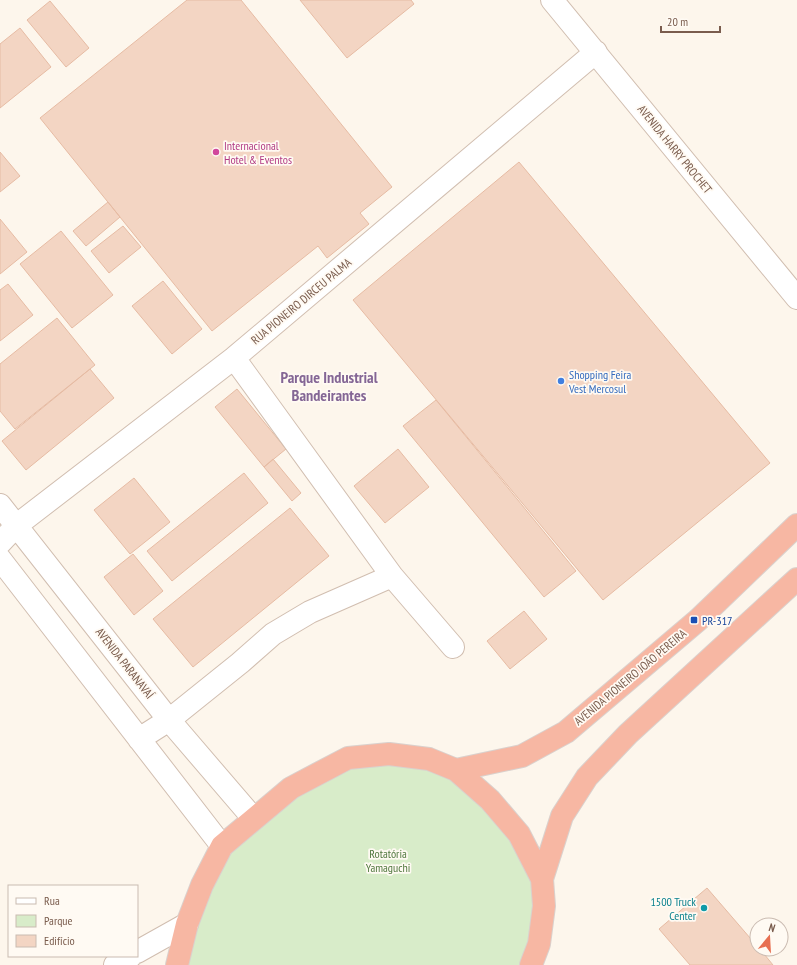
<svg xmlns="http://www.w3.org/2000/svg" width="797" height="965" font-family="'PT Sans Narrow',sans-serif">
	<rect width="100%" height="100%" fill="#fdf6ec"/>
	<!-- green -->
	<path fill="#d8ecc9" d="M348,758L456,770L542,879L531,965H177L222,846Z"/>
	<!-- building -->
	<path fill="#f3d5c3" stroke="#e6bba3" d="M187,0H241L392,187L360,213L369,224L327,258L318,246L212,331L40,118Z
		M300,0H411L414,4L347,58Z
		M50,1L89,48L66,67L27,20Z
		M20,28L51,67L0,108V44Z
		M0,152L20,176L0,192Z
		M519,162L770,463L603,600L353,300Z
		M108,202L120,217L86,246L73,231Z
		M0,219L27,252L0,274Z
		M123,226L141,247L109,273L91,251Z
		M61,231L113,295L72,328L20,264Z
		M163,281L202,329L172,354L132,306Z
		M8,284L33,315L0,341V290Z
		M57,318L95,365L15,429L0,411V364Z
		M90,369L114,398L26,470L2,441Z
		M237,389L286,449L264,467L215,407Z
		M436,400L576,571L544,597L403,426Z
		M398,449L429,487L385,523L354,486Z
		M273,459L301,493L292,501L264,467Z
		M244,473L268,503L172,581L147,551Z
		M134,478L170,522L130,554L94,510Z
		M290,508L329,556L193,667L153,619Z
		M133,554L163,591L134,615L104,577Z
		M524,611L547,639L510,669L487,641Z
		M707,888L757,946V949H760L773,965H690L659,929Z"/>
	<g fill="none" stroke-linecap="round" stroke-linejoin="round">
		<!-- minor casing -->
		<g stroke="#d1beb0" stroke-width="24">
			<path id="minor" d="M552,0L797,298
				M234,358L392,576L453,647
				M0,505L169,720L253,818
				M0,543L17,525L234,358L596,52
				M0,559L222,846
				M139,739L169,720L240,663L273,634L310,612L392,576
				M137,952L187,924
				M115,965L131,956"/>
		</g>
		<!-- highway casing -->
		<g stroke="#dad1cd" stroke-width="24">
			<path id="highway" d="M456,770L522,756L566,732L698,620L797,525
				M177,965L187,924L202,885L222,846L291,788L348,758L389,754L429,759L456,770L490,800L519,834L542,879
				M531,965L539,944L544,906L542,879L562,816L587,777L628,734L797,579"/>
		</g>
		<!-- minor -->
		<use href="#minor" stroke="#fff" stroke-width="22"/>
		<!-- highway -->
		<use href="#highway" stroke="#f7b7a3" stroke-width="22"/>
	</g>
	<!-- markers -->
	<circle fill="#d1479c" stroke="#fffaf3" stroke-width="1.5" cx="216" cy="152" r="4"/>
	<circle fill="#3f7fe0" stroke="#fffaf3" stroke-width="1.5" cx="561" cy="381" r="4"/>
	<rect fill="#1a4fb4" stroke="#fffaf3" stroke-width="1.5" x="690" y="616" width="8" height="8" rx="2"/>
	<circle fill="#0f9aa8" stroke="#fffaf3" stroke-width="1.5" cx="704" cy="908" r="4"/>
	<g text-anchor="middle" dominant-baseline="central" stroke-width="3.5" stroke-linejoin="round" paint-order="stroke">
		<!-- hotel labels -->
		<g font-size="12" fill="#b23c85" stroke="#fffaf3" text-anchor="start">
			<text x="224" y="145">Internacional<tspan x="224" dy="14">Hotel &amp; Eventos</tspan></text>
		</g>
		<!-- street labels -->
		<g font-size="12" fill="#7a5c4d" stroke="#fffaf3">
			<text transform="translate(675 149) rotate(51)">AVENIDA HARRY PROCHET</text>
			<text transform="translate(301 301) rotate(-40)">RUA PIONEIRO DIRCEU PALMA</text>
			<text transform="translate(125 663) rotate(52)">AVENIDA PARANAVAÍ</text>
			<text transform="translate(630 677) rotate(-40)">AVENIDA PIONEIRO JOÃO PEREIRA</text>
		</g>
		<!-- shop labels -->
		<g font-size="12" fill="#366cbe" stroke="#fffaf3" text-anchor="start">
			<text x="569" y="374">Shopping Feira<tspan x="569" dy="14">Vest Mercosul</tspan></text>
		</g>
		<!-- transit labels -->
		<g font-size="12" fill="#164399" stroke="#fffaf3" text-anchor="start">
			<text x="702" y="620">PR-317</text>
		</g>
		<!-- park labels -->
		<g font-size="12" fill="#537a41" stroke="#fffaf3">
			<text x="388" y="853">Rotatória<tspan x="388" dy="14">Yamaguchi</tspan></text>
		</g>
		<!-- culture labels -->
		<g font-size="12" fill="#0d838f" stroke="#fffaf3" text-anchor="end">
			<text x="696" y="901">1500 Truck<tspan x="696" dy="14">Center</tspan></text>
		</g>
		<!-- district labels -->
		<g font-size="16" font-weight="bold" fill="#846695" stroke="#fffaf3">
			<text x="329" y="377">Parque Industrial<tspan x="329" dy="18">Bandeirantes</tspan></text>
		</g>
	</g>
	<!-- legend -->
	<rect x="8" y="885" width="130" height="72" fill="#fffaf3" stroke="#cabbb1"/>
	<rect x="16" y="898" width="20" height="6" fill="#ffffff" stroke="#cabbb1"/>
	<text x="44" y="905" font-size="12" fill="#7a5c4d">Rua</text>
	<rect x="16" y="915" width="20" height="12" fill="#d8ecc9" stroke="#cabbb1"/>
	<text x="44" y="925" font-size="12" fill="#7a5c4d">Parque</text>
	<rect x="16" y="935" width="20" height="12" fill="#f3d5c3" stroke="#cabbb1"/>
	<text x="44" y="945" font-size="12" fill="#7a5c4d">Edifício</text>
	<!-- north arrow -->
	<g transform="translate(769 937) rotate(18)"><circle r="19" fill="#fffaf3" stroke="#cabbb1"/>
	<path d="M0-3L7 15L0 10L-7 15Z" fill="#e76f51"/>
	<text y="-6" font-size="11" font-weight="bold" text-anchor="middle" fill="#7a5c4d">N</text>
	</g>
	<!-- scale -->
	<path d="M661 26v6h59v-6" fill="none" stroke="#7a5c4d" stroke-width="2"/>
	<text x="667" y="26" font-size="12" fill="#7a5c4d" stroke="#fffaf3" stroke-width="3" paint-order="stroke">20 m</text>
</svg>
